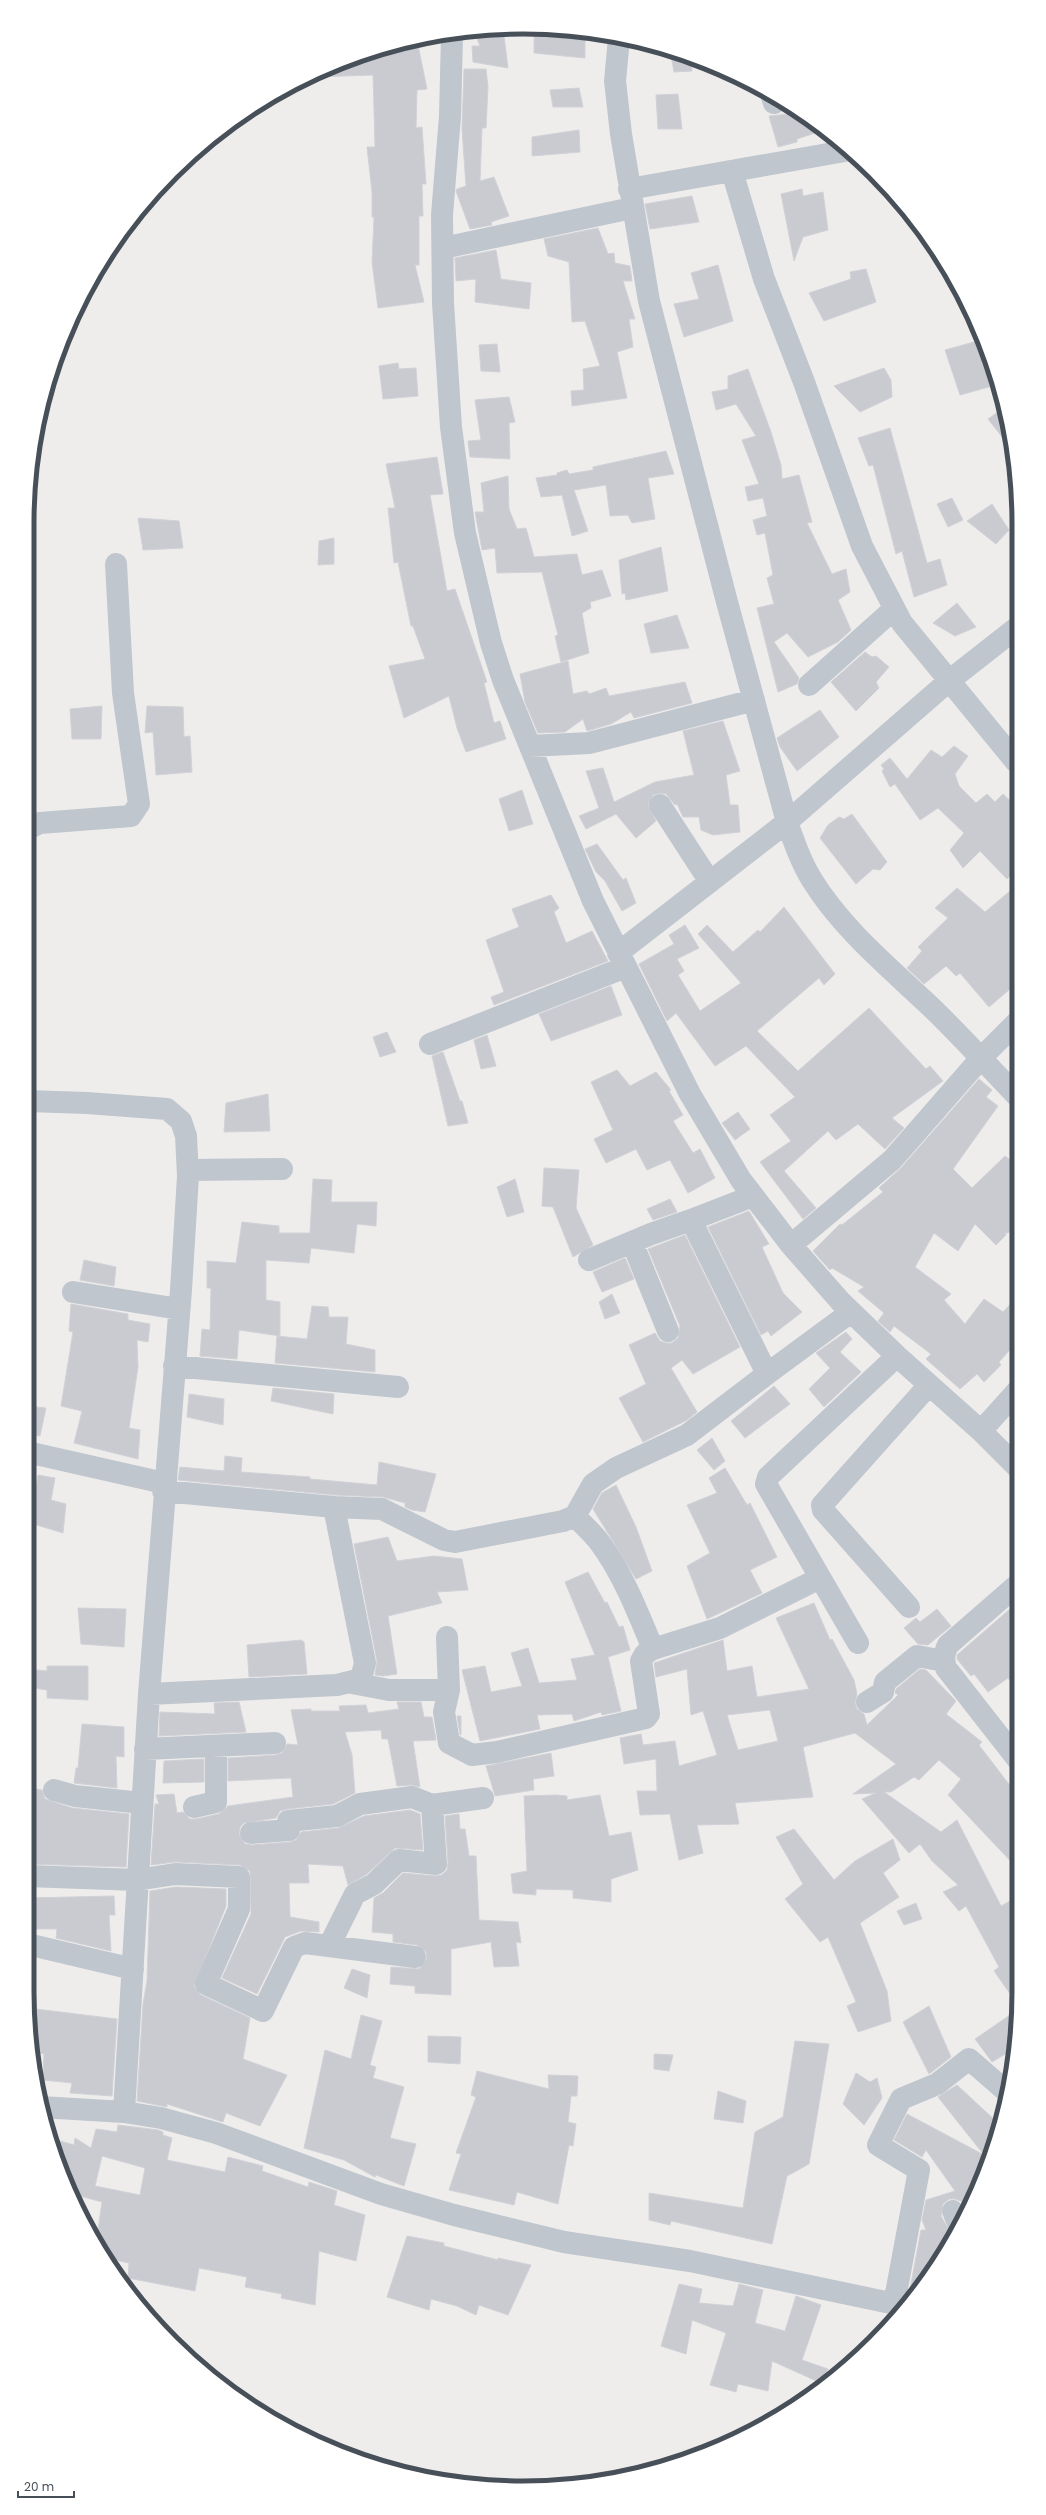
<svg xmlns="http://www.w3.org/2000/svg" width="1046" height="2515" font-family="Poppins,sans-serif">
	<rect width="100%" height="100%" fill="#efedec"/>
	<!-- building -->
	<path fill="#cacbd1" stroke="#d1d2d7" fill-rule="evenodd" d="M490,28H503L508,68L473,62L472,46H480L474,31Z
		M534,30L585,31V58L534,53Z
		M417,40L427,89L417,90L416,128L422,127L426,184H422L423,216H419V265H415L424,302L378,308L372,262L374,217H372V192L367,147H375L373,75L315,77V74L394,44Z
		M670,50L691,58L692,71L674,72Z
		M464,69H486L488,87L486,128H482L480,181L494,177L509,216L491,222L492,225L470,229L456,191L457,189L466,186L462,129Z
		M579,88L583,107H553L550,90Z
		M678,94L682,129H658L656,95Z
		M801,113L821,131L797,139V142L778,147L769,116Z
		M579,130L580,152L532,156V137Z
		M802,189L803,196L823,192L828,230L803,237L794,261L781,194Z
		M692,196L699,222L650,229L645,204Z
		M598,228L608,254L614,253L615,263L630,266L632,281H623L635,319H629L633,347L617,352L627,398L572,406L571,391L584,390L583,369L600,366L585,321L572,322L569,262L548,256L544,239Z
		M496,250L501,279L531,283L529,309L475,302L476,279L456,281L455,258Z
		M718,265L733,321L684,337L674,304L699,299L691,273Z
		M866,269L876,302L824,321L809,293L851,279L850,272Z
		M981,340L996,379V385L960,395L945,350Z
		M497,344L500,372L481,371L479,345Z
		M398,363L399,369L416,368L418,396L383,399L379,366Z
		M884,368L891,380L892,397L860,412L834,386Z
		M748,369L771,432L781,465L782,479L799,475L812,522L807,523L832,574L846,569L850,592L838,600L851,630L838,642L808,657L787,633L774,642L799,678L797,684L778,692L757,608L774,604L767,578L773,575L765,533L757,535L753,520L767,516L763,498L748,501L745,487L759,484L742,440L756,436L736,404L716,410L712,392L728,389V376Z
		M509,397L515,422L509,423L510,459L470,457L468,441L481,440L475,400Z
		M1005,407L1007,417L1013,451L988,419Z
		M890,428L927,563L940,559L947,585L914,597L902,551L896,554L873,465L869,466L858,438Z
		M666,451L674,474L648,478L655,519L632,523L628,515L610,516L606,485L574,490L588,531L572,536L562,495L541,497L536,478L557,475V473L567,470L569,474L593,470V467Z
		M437,457L443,494L430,495L447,591L455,589L487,682L484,683L494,723L500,721L506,739L466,752L457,728L449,696L404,718L389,666L425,659L413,626H411L398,562L394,563L388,508H395L386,464Z
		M508,476L509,509L517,529L526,528L534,557L577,554L582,575L602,570L611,596L590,602L591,608L582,613L589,653L561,662L555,636L558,635L542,572L497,573L495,548L482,550L475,512H484L481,483Z
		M952,498L963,520L948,527L937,504Z
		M992,504L1009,530L996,544L967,521Z
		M138,518L179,521L183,548L143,550Z
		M334,538V564L318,565L319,541Z
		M661,547L668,591L626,600L625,593L622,594L619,560Z
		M957,603L976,627L955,636L933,623Z
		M677,615L689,648L651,653L644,624Z
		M865,652L872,657L876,656L889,667L876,682L879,688L856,711L831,682Z
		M568,661L573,694L587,691L589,694L606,688L609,696L685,682L692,703L634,718L631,712L611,724L587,731L583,719L565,732L538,733L525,702L520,674Z
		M102,706L101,739H72L70,709Z
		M147,706L183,707L184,737L190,736L192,772L156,775L153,732L145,733Z
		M820,710L839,737L797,771L780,747L777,738Z
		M723,721L740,771L726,775L730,805H738L740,832L713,835L701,830L699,817H683L677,804L675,805L666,794L660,793L653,795L648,805L656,821L636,838L616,814L586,829L579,816L599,808L586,771L603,768L614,802L655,782L694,775L683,731Z
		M954,746L968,756L955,774L959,786L976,803L987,794L995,802L1003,794L1016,806V870L1007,879L980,851L963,868L950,850L964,833L938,808L920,820L895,784L890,787L882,771L884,769L881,765L890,758L907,779L931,750L942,757Z
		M522,790L533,824L509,831L499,799Z
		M852,814L887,862L880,870L873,869L856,884L820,838L828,825L839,817L844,819Z
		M597,844L623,880L626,878L636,903L622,911L605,881L596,872L585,849Z
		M1016,886V984L989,1007L960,973L956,976L946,966L924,984L907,968L922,951L918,947L948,918L935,908L957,888L985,912Z
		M551,895L559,908L554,912L566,943L592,931L608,961L494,1005L491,997L504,992L486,940L519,927L512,909Z
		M784,907L835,974L824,985L819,978L757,1031L798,1071L869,1008L926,1069L930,1066L943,1081L892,1118L904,1128L885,1149L858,1124L836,1140L828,1131L784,1171L816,1208L803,1219L760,1162L791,1141L770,1115L795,1097L746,1046L715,1066L676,1013L667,1021L639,964L674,944L669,935L685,925L699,948L677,959L684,971L678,975L700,1011L741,983L698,934L707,925L733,952L758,930L760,932Z
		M611,986L622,1015L551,1041L539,1014Z
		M387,1032L396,1052L380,1057L373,1037Z
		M487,1035L496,1066L481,1069L474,1040Z
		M443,1052L460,1101H462L468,1123L448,1126L432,1056Z
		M617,1070L630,1086L656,1072L671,1090L669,1091L683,1115L673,1121L693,1153L700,1149L715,1178L688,1193L670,1160L647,1170L636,1149L606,1163L594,1139L613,1130L591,1082Z
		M979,1079L992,1090L986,1097L998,1106L953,1169L972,1188L1005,1156L1017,1165V1223L1008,1233H1005L1006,1235L996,1245L975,1224L958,1251L934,1233L915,1267L951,1294L944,1300L965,1324L984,1299L1003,1312L1017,1297V1342L999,1362L1001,1365L984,1382L977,1374L960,1389L926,1359L931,1354L894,1326L890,1332L878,1321L884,1313L858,1291L864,1287L832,1268L830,1270L813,1251L840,1224L842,1225L883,1192L879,1188L901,1168Z
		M268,1094L270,1131L224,1132L226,1103Z
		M738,1112L750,1129L735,1140L722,1123Z
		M544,1168L579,1170L576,1208L593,1245L573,1257L553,1207L542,1206Z
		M313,1179L332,1180L331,1202H377L376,1226L357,1224L354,1253L311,1248L309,1263L266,1260V1300L280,1302V1336L239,1330L237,1359L200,1356L202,1329L210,1330L211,1288H207V1261L236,1263L242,1222L279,1226V1233H310Z
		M515,1179L524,1212L507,1217L497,1187Z
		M670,1199L677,1212L653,1220L647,1209Z
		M749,1211L769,1244L762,1247L783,1293L802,1312L771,1336L768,1331L761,1335L708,1227Z
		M685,1235L740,1347L693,1374L682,1360L671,1368L697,1412L687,1420L643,1442L619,1398L646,1384L629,1345L655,1333L660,1341L666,1343H672L678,1338L680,1326L648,1249Z
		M625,1258L634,1279L602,1292L593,1272Z
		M84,1260L116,1267L114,1286L80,1280Z
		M612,1294L620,1313L605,1319L599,1302Z
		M71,1304L128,1314V1320L150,1324L148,1342L137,1340L138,1367L129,1428L140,1430L138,1459L74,1443L82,1411L61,1406L73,1332L69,1331Z
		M312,1306L328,1307L329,1317H348L346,1344L375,1350V1372L275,1363L277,1336L307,1339Z
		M846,1332L852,1339L840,1352L861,1372L824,1407L809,1389L830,1368L816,1353Z
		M774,1386L790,1404L745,1438L731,1421Z
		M273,1388L334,1394L333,1414L271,1401Z
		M189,1394L224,1399L223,1425L187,1417Z
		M27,1406L46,1408L40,1436L27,1434Z
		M712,1438L725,1461L714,1470L697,1450Z
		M225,1456L242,1458L241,1472L310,1477V1479L377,1485L379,1462L436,1474L425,1512L412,1510L405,1507V1503L383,1497L335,1495L178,1480L180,1467L224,1471Z
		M725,1468L747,1505L750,1503L777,1557L750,1570L762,1593L707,1619L687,1566L710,1553L687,1505L717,1493L709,1478Z
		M38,1475L55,1478L51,1500L66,1504L63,1533L30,1523Z
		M616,1485L636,1527L652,1571L636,1579L593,1509L602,1493Z
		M388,1537L397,1561L434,1556L462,1559L468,1590L437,1592L442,1603L388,1616L397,1674L383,1676L375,1675L377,1661L354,1544Z
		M588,1572L605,1603L607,1602L619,1627L623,1626L630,1650L608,1657L621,1711L602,1715L601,1712L574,1721L572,1714L537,1715L540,1729L480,1741L462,1670L485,1666L491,1692L522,1686L511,1653L528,1648L539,1683L577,1680L571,1659L595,1655L565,1582Z
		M1018,1602V1636L1010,1642L1018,1651V1692L1008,1678L988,1692L974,1674L971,1676L957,1659V1655Z
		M814,1603L830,1640L832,1639L854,1680L857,1694L855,1703L857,1709L864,1714L867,1725L898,1695L895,1693L896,1689L920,1669L926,1670L956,1701L946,1714L982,1742L979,1745L1018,1796L1019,1870L948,1795L961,1779L939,1760L919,1780L914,1777L891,1792H884L941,1832L957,1820L1001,1906L1019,1896L1018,2005L994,1971L999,1967L966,1906L959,1911L943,1892L958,1885L932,1861L920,1844L909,1853L862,1799L876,1793L853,1794L896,1764L855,1733L803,1747L813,1797L735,1803L739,1824L697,1825L703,1853L679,1860L670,1814L640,1815L637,1791H657L656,1759L624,1764L620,1738L641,1734L643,1745L675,1741L679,1766L717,1755L703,1711L691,1715L687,1669L656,1677L654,1663L723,1640L727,1671L752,1666L757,1697L809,1689L776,1618ZM770,1710L778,1741L738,1750L727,1715Z
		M78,1608L126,1609L124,1647L81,1644Z
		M937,1609L951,1626L928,1645L918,1644L904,1628L916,1618L920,1622Z
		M301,1640L304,1642L307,1674L249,1677L247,1645Z
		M47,1666H88V1700L47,1698V1690L27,1687V1669L47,1671Z
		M239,1702L246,1732L159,1736L160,1712L215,1714L214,1703Z
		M397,1702H421L424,1717H432L436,1740L413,1741L420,1787L411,1785L397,1786L388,1739H382L381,1730L345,1732L352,1755L355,1793L333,1804L287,1809L280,1811L276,1818L244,1823L240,1827L239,1834L245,1844L252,1845L290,1842L296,1840L301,1832L338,1828L364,1816L410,1810L420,1814L423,1850L395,1848L367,1874L348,1885L343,1866L308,1864L309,1883H289L290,1917L319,1922V1932L301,1931L285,1937L257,1994L222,1978L251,1914L250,1871L240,1865L175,1862L151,1865L155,1804H159L156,1795L174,1794L177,1813L183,1812L190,1819H196L219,1814L228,1806L293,1797L291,1778L228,1781V1758L276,1755L282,1753L287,1744L298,1745L291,1710L311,1709V1711H340L339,1706L366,1705L368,1713L399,1709Z
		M457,1716H461V1735H460Z
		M82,1724L124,1727V1757L116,1756L117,1788L74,1783L76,1768H78Z
		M551,1753L554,1776L533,1779L534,1790L495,1796L486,1766Z
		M204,1759V1782L163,1783L164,1761Z
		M27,1788L42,1790L45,1799L72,1808L129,1814L126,1867L27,1864Z
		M556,1795L567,1796V1800L600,1795L609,1836L631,1832L638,1870L611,1879V1902L573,1898V1890L536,1889V1895L513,1893L511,1874L527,1871L524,1796Z
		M459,1814L460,1829H465L469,1856H476L479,1920L518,1922L521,1943L516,1942L519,1966L494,1967L491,1942L451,1949V1995L415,1993V1986L390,1984L391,1967L419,1969L427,1959L426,1952L417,1945L393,1942V1934L372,1932L374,1898L383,1893L403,1873L435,1876L442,1875L447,1870L448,1863L445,1816Z
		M794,1829L834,1880L855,1861L893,1839L900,1860L883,1873L899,1897L860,1923L887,1991L891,2021L858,2032L847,2006L856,2002L828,1937L820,1942L785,1899L803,1884L776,1837Z
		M176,1887L226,1889V1906L194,1986L201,1995L250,2018L243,2059L287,2075L260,2126L226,2113L223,2122L167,2104V2107L137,2101L143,2004L147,1981L150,1891Z
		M114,1896L115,1915H109L111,1951L56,1938L57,1929H27V1898Z
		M916,1903L922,1919L904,1925L897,1911Z
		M352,1969L370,1975L367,1998L344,1988Z
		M929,2006L951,2057L929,2074L903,2022Z
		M36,2009L117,2019L112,2096L70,2093L72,2083L43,2080L44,2054L33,2052L29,2010Z
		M361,2015L382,2021L370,2065L376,2067L373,2078L404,2087L390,2138L416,2144L404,2186L376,2175L375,2177L344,2160L304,2148L325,2050L351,2059Z
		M1010,2015L1017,2026L1015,2048L992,2062L975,2039Z
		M428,2036L461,2037L460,2064L428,2062Z
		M795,2041L829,2044L809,2164L787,2176L772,2244L671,2221L670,2225L649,2220V2193L743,2208L755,2132L783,2117Z
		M654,2054L673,2055L669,2071L654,2069Z
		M477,2071L549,2089L548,2075L578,2076L577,2096H571L568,2122L576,2124L573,2146L569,2145L558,2204L517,2192L514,2205L449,2190L461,2154L456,2153L476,2097L471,2095Z
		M856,2073L870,2082L877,2078L882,2098L864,2125L843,2104Z
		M957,2085L999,2124L993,2151L967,2213L961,2201L955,2199H949L943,2204L941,2216L952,2236L914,2297L910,2289L921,2230H926L922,2220L926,2200L955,2191L926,2150L922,2157L894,2140L907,2114L984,2155L938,2097Z
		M718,2091L746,2101L743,2123L714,2119Z
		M118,2125L158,2130L163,2132V2135L172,2138L167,2160L225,2172L228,2157L263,2166L262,2171L308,2187L309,2182L337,2191L334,2205L365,2215L356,2261L319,2251L315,2305L281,2298L282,2294L245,2287L247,2277L199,2268L195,2291L128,2278L129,2263L106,2258L96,2243L102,2202L73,2194L50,2138L74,2145L75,2138L91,2148L96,2129L117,2132ZM102,2156L145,2168L140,2195L95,2186Z
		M407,2236L444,2243V2246L498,2260V2258L531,2265L508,2315L479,2305L476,2315L457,2306L431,2299L429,2310L387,2297Z
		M679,2284L702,2289L699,2303L733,2306L739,2284L763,2290L755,2323L785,2331L796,2296L821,2305L802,2360L828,2369L821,2383L772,2361L768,2391L738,2384L736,2392L710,2385L726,2333L692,2320L686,2354L661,2346Z"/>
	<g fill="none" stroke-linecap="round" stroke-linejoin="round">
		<!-- minor -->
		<path stroke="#bfc6cd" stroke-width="22" d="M452,35L450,116L442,215L443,303L451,427L465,533L491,643L503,680L593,901L690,1094L741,1180L791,1245L841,1302L897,1356L981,1431
			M619,38L615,81L621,134L649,301L727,602L787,822C794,842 801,862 812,880C843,930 890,968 932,1008C961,1036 988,1066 1016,1095
			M772,97L774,103
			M732,171L764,279L804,382L862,546L902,623L1016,762
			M629,189L845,151
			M443,248L632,208
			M809,685L894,609
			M530,746L589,743L754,700
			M660,805L710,882
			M27,829L40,823L131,816L139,804L123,693L116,564
			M618,953L787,822L950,680L1015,629
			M430,1044L626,967
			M27,1101L87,1103L167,1109L181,1121L186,1136L188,1176L181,1290L149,1694L124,2112
			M188,1170L282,1169
			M753,1196L691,1220L767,1374L851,1312
			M632,1242L668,1331
			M791,1245L892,1160L981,1058L1016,1023
			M589,1260L651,1234L691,1220
			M73,1292L179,1309
			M174,1366L398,1387
			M1017,1391L981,1431L1018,1468
			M27,1452L164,1483
			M334,1507L382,1509L444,1540L455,1542L563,1521L575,1516L593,1484L616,1468L687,1435L767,1374
			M575,1516C583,1525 593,1533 600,1543C623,1574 638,1613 653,1649
			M1018,1584L948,1645C944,1653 943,1659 946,1668L1018,1760
			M909,1607L823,1510L822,1505L929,1385
			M858,1643L766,1484L768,1477L897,1356
			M352,1683L389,1690H449L447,1637
			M449,1690L444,1712L449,1743L472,1755L497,1752L646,1718L649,1714L641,1661L645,1654L653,1649L720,1628L820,1578
			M149,1694L337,1685L361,1679L365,1663L334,1507L163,1491
			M867,1702L883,1692L885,1682L917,1656L944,1661
			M145,1749L275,1743
			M54,1790L75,1796L142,1803
			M194,1807L216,1802V1746
			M251,1833L289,1830L288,1821L337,1816L360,1804L412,1797L432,1805L483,1798
			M27,1876L137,1880L175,1874L239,1877V1909L206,1984L263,2011L294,1947L305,1943L415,1957
			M27,1944L133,1969
			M329,1946L355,1894L374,1884L399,1860L436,1864L432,1805
			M41,2107L124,2112L161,2118L216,2133L381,2194L454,2215L564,2242L690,2261L905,2306
			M953,2211L959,2226
			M894,2304L919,2170L878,2145L901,2099L937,2084L969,2059L1007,2092"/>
	</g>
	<!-- crop -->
	<path d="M0 0H1046V2515H0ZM523 34H523A489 489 0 0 1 1012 523V1992A489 489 0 0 1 523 2481H523A489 489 0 0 1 34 1992V523A489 489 0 0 1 523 34Z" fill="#fff" fill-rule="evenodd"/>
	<path fill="none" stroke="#474f58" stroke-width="5" d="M523 34H523A489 489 0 0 1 1012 523V1992A489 489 0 0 1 523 2481H523A489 489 0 0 1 34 1992V523A489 489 0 0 1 523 34Z"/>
	<!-- scale -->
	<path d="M18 2491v6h56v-6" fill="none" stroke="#474f58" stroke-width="2"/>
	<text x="24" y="2491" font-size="12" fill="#474f58" stroke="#ffffff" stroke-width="3" paint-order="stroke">20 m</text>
</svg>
